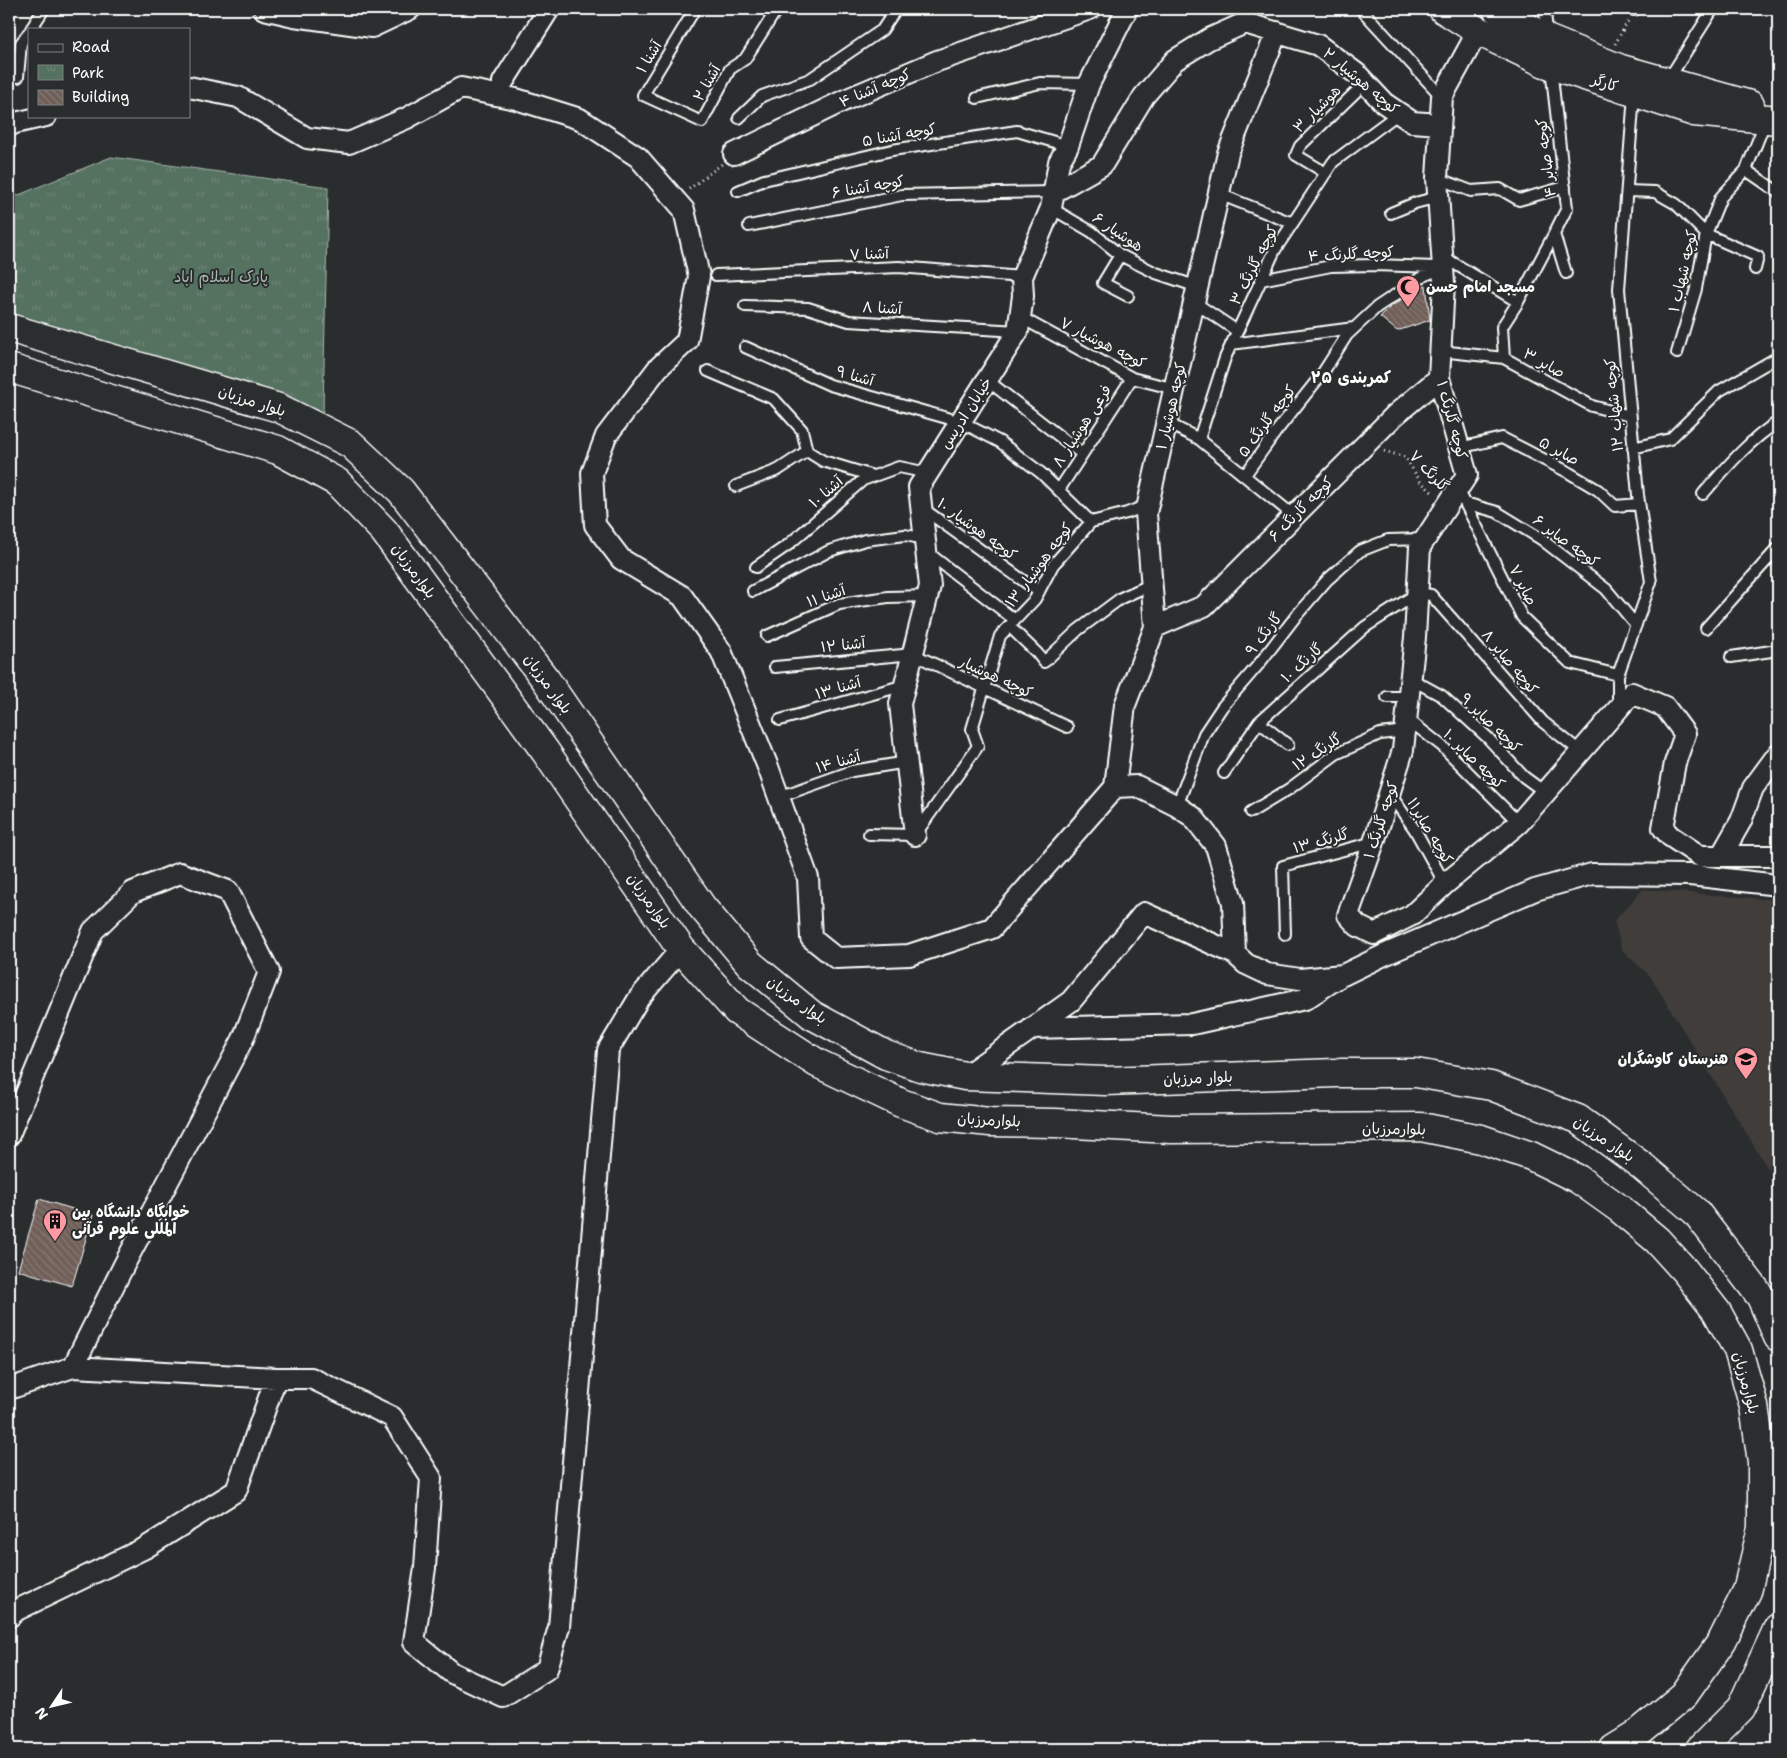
<svg xmlns="http://www.w3.org/2000/svg" width="1787" height="1758" font-family="'Shantell Sans','Playpen Sans Arabic',sans-serif">
	<defs>
		<pattern id="park-tufts" width="24" height="20" patternUnits="userSpaceOnUse" patternTransform="scale(1.25)"><rect width="24" height="20" fill="#557160"/><path d="M3 7l-1-3M5 7V3M7 7l1-3M15 17l-1-3M17 17v-4M19 17l1-3" fill="none" stroke="#6e8678"/></pattern>
		<pattern id="building-back-hatch" width="6" height="6" patternUnits="userSpaceOnUse" patternTransform="scale(1.25)"><rect width="6" height="6" fill="#705f59"/><path d="M-1 5l2 2M0 0l6 6M5-1l2 2" fill="none" stroke="#857772"/></pattern>
	</defs>
	<rect width="100%" height="100%" fill="#2a2d2e"/>
	<filter id="ink" filterUnits="userSpaceOnUse"><feTurbulence type="fractalNoise" baseFrequency=".02" numOctaves="2"/><feDisplacementMap in="SourceGraphic" scale="10" xChannelSelector="R" yChannelSelector="G"/><feConvolveMatrix kernelMatrix="1 2 1 2 8 2 1 2 1" color-interpolation-filters="sRGB"/></filter>
	<g filter="url(#ink)">
		<!-- built -->
		<path fill="#3f3c3b" d="M1643,889L1778,900V1185L1650,976L1622,950L1614,921Z"/>
		<!-- park -->
		<path fill="url(#park-tufts)" stroke="#aab8b0" d="M111,157L328,187L323,412L9,329V199Z"/>
		<!-- building -->
		<path fill="url(#building-back-hatch)" stroke="#fff" d="M1426,285L1430,320L1397,331L1380,317L1389,308L1414,291Z
			M39,1199L93,1215L72,1286L18,1270Z"/>
		<g fill="none" stroke-linecap="round" stroke-linejoin="round">
			<!-- lane casing -->
			<g stroke="#fff" stroke-width="14">
				<path id="lane" d="M695,9L643,95L702,122L730,69L745,59L777,9
					M1361,9L1442,97
					M1545,9L1547,35
					M1634,10V9
					M31,29L44,9
					M1551,68L1567,208L1554,234L1566,273
					M18,77L21,43L29,32
					M1668,80L1713,9
					M977,98L1040,83L1089,84
					M739,118L762,96L810,79L882,30L896,9
					M1746,170L1778,192
					M1326,173L1296,155L1300,146L1365,83
					M1437,178L1471,191L1500,189L1519,200L1565,187
					M738,191L764,180L892,150L1017,131L1068,146
					M1627,191L1655,192L1676,204L1706,234L1758,257L1755,269
					M1219,194L1292,223
					M1051,208L1092,232L1120,255L1156,273L1198,287
					M1391,213L1415,203L1438,197
					M749,226L902,195L1054,192
					M1120,255L1103,283L1128,296
					M1442,256L1518,302
					M716,275L899,267L1022,277
					M1261,280L1331,266L1373,265L1437,267
					M1194,302L1237,331
					M745,306L808,308L849,321L1018,331
					M1020,317L1132,378L1175,389
					M1231,344L1354,328
					M745,347L830,385L961,422L1000,442L1041,473L1091,522
					M1440,351L1504,358L1592,406L1630,416
					M1677,353L1696,289L1706,234L1721,197L1746,170L1766,120
					M1504,358L1502,327L1518,302L1554,234
					M708,371L774,399L802,430L807,451
					M987,380L1082,454
					M1167,423L1199,439L1294,516
					M1199,439L1225,358L1275,250L1333,162L1399,113
					M1459,448L1502,438L1566,471L1598,490L1615,506L1639,504
					M1633,448L1670,439L1719,391L1778,357
					M1245,475L1275,433L1322,374L1347,335L1377,307L1425,275L1443,268
					M736,486L778,470L807,451L823,461L873,476
					M1458,489L1522,617L1570,663L1618,675
					M1059,490L1132,378
					M1703,494C1725,469 1749,440 1778,422
					M1465,503L1497,512L1541,539L1606,589L1636,625
					M922,508L1039,592
					M927,552L1015,620
					M756,567L788,545L863,480L899,467L928,473
					M753,591L829,551L865,540L905,535L925,539
					M1009,626L1037,653L1044,662L1078,630L1121,598L1152,584
					M1706,628L1778,548
					M767,636L839,604L888,597L927,596
					M1731,657L1778,650
					M775,667L913,654L1067,727
					M1411,679L1442,696L1487,737L1524,777L1546,793
					M1387,697H1409
					M1618,705V675L1651,582L1638,495L1619,289L1634,95
					M1406,718L1442,746L1519,823
					M780,720L905,685
					M1259,722L1288,745
					M1224,773L1259,722L1365,627L1418,593L1431,595L1543,722L1581,752
					M1390,794L1415,830L1445,884
					M779,797L852,771L907,762
					M1177,806L1204,734L1222,707L1259,664L1296,616L1327,580L1360,551L1388,540L1426,539
					M1251,812L1289,789L1336,754L1380,734L1406,731
					M869,834L915,835L978,746L972,729L1000,636L1035,599L1053,565L1091,522L1127,513L1148,505
					M1285,934L1283,866L1374,842"/>
			</g>
			<!-- street casing -->
			<g stroke="#fff" stroke-width="24">
				<path id="street" d="M264,9L294,16L372,27L410,9
					M1478,31L1442,97L1437,178L1444,283L1439,378L1467,475L1420,547L1415,637L1403,750L1374,842L1348,915L1358,926L1374,934L1412,915L1445,884L1519,823L1632,693L1665,707L1685,734L1675,763L1663,828L1670,836L1700,856H1778
					M503,82L549,9
					M189,87L238,97L307,138L349,143L407,118L461,88L516,99L580,119L638,157L684,210L699,276L687,341L658,368L606,436L592,473L595,525L621,559L682,596L721,651L768,767L808,878L811,938L836,958L909,955L992,928L1115,787L1137,786L1177,806L1193,817L1216,846L1233,903L1235,954L1246,964L1267,974L1300,979L1343,975L1384,955L1535,890L1592,874L1690,875L1778,885
					M9,126L15,123L46,116
					M734,154L845,100L937,61L1090,9
					M1054,192L1102,165L1144,96L1175,60L1209,39L1245,23L1318,45L1357,74L1384,103L1412,122L1440,124
					M1155,627L1204,606L1395,415L1439,378
					M1115,787L1125,705L1155,627L1146,513L1228,153L1277,32
					M915,835L900,704L930,586L919,487L1018,331L1023,296L1022,277L1051,208L1059,162L1068,146L1089,84L1127,9
					M1721,856L1741,821L1753,788L1778,754
					M1032,1028L1192,1024L1305,999L1339,977
					M965,1076L1071,1001L1144,913L1235,954
					M9,1135L93,931L133,892L180,873L228,891L269,972L243,1039L124,1265L73,1367
					M9,1389L73,1367L276,1378H311L392,1417L431,1478L425,1568L414,1642L452,1673L503,1697L547,1669L559,1627L608,1050L639,998L681,949
					M9,1617L17,1610L145,1548L236,1491L276,1378"/>
			</g>
			<!-- secondary casing -->
			<g stroke="#fff" stroke-width="31">
				<path id="secondary" d="M1443,9L1478,31L1545,63L1694,112L1778,120
					M1497,9L1547,39L1621,69L1750,105
					M9,328L279,408L351,444L401,491L546,680L702,907L750,964L812,1015L886,1055L920,1067L965,1076L1105,1081L1337,1073H1416L1491,1086L1578,1119L1642,1166L1696,1212L1761,1297L1778,1337
					M9,368L278,450L337,482L384,531L545,751L681,949L737,1011L817,1063L901,1103L940,1117L990,1122L1055,1123L1171,1129L1421,1127L1481,1139L1531,1156L1578,1179L1620,1209L1657,1240L1685,1271L1717,1312L1738,1350L1754,1406L1762,1462V1528L1747,1591L1722,1641L1684,1695L1635,1736L1614,1749
					M1700,1749L1741,1708L1778,1628"/>
			</g>
			<!-- path -->
			<path stroke="#fff" stroke-width="3" stroke-dasharray="1 4" stroke-linecap="butt" d="M1615,44L1628,21
				M689,189L722,164
				M1384,451L1405,457L1420,481L1434,494"/>
			<!-- lane -->
			<use href="#lane" stroke="#2a2d2e" stroke-width="10"/>
			<!-- street -->
			<use href="#street" stroke="#2a2d2e" stroke-width="20"/>
			<!-- secondary -->
			<use href="#secondary" stroke="#2a2d2e" stroke-width="28"/>
		</g>
	</g>
	<!-- icons -->
	<defs>
		<g id="mosque-pin" transform="scale(1.25)"><path d="M0 17L-7.5 6A9.5 9.5 0 1 1 7.5 6Z" fill="#ff9aa2" stroke="#2a2d2e"/><path d="M3.5-4.9A6 6 0 1 0 3.5 4.9A5 5 0 1 1 3.5-4.9Z" fill="#111"/></g>
		<g id="school-pin" transform="scale(1.25)"><path d="M0 17L-7.5 6A9.5 9.5 0 1 1 7.5 6Z" fill="#ff9aa2" stroke="#2a2d2e"/><path d="M0-5L7-2L0 1L-7-2ZM-4 1L0 2.5L4 1V4Q0 6-4 4Z" fill="#111"/></g>
		<g id="building-pin" transform="scale(1.25)"><path d="M0 17L-7.5 6A9.5 9.5 0 1 1 7.5 6Z" fill="#ff9aa2" stroke="#2a2d2e"/><path d="M-4-6H4V6H1V3H-1V6H-4ZM-2.5-4.3h1.7v1.8h-1.7ZM.8-4.3h1.7v1.8H.8ZM-2.5-1h1.7V.8h-1.7ZM.8-1h1.7V.8H.8Z" fill="#111"/></g>
	</defs>
	<g fill-rule="evenodd">
		<use href="#mosque-pin" x="1408" y="287"/>
		<use href="#school-pin" x="1746" y="1059"/>
		<use href="#building-pin" x="55" y="1221"/>
	</g>
	<g text-anchor="middle" dominant-baseline="central" stroke-width="4" stroke-linejoin="round" paint-order="stroke">
		<!-- street labels -->
		<g font-size="15" fill="#fff" stroke="#2a2d2e">
			<text transform="translate(649 57) rotate(-59)">آشنا ۱</text>
			<text transform="translate(1361 81) rotate(40)">کوچه هوشیار ۲</text>
			<text transform="translate(707 83) rotate(-60)">آشنا ۲</text>
			<text transform="translate(1605 83) rotate(18)">کارگر</text>
			<text transform="translate(875 88) rotate(-23)">کوچه آشنا ۴</text>
			<text transform="translate(1317 109) rotate(-45)">هوشیار ۳</text>
			<text transform="translate(899 135) rotate(-10)">کوچه آشنا ۵</text>
			<text transform="translate(1546 158) rotate(-97)">کوچه صابر ۴</text>
			<text transform="translate(868 187) rotate(-10)">کوچه آشنا ۶</text>
			<text transform="translate(1118 232) rotate(34)">هوشیار ۶</text>
			<text transform="translate(869 254) rotate(-2)">آشنا ۷</text>
			<text transform="translate(1351 254) rotate(-3)">کوچه گلرنگ ۴</text>
			<text transform="translate(1254 265) rotate(-63)">کوچه گلرنگ ۳</text>
			<text transform="translate(1683 271) rotate(-77)">کوچه شهاب ۱</text>
			<text transform="translate(882 308) rotate(3)">آشنا ۸</text>
			<text transform="translate(1103 343) rotate(27)">کوچه هوشیار ۷</text>
			<text transform="translate(1544 363) rotate(29)">صابر ۳</text>
			<text transform="translate(855 376) rotate(16)">آشنا ۹</text>
			<text transform="translate(252 401) rotate(18)">بلوار مرزبان</text>
			<text transform="translate(1614 405) rotate(-95)">کوچه شهاب ۱۲</text>
			<text transform="translate(1171 406) rotate(-77)">کوچه هوشیار ۱</text>
			<text transform="translate(966 413) rotate(-57)">خیابان ادریس</text>
			<text transform="translate(1452 420) rotate(75)">کوچه گلرنگ ۱</text>
			<text transform="translate(1267 421) rotate(-53)">کوچه گلرنگ ۵</text>
			<text transform="translate(1082 426) rotate(-57)">فرعی هوشیار ۸</text>
			<text transform="translate(1559 451) rotate(28)">صابر ۵</text>
			<text transform="translate(1429 471) rotate(47)">گلرنگ ۷</text>
			<text transform="translate(826 492) rotate(-41)">آشنا ۱۰</text>
			<text transform="translate(1301 509) rotate(-45)">کوچه گارنگ ۶</text>
			<text transform="translate(977 529) rotate(36)">کوچه هوشیار ۱۰</text>
			<text transform="translate(1566 541) rotate(36)">کوچه صابر ۶</text>
			<text transform="translate(1039 565) rotate(-53)">کوچه هوشیار ۱۳</text>
			<text transform="translate(414 571) rotate(54)">بلوارمرزبان</text>
			<text transform="translate(1523 585) rotate(63)">صابر ۷</text>
			<text transform="translate(826 596) rotate(-19)">آشنا ۱۱</text>
			<text transform="translate(1264 634) rotate(-52)">گارنگ ۹</text>
			<text transform="translate(843 645) rotate(-6)">آشنا ۱۲</text>
			<text transform="translate(1510 662) rotate(50)">کوچه صابر ۸</text>
			<text transform="translate(1302 663) rotate(-42)">گارنگ ۱۰</text>
			<text transform="translate(996 677) rotate(25)">کوچه هوشیار</text>
			<text transform="translate(548 684) rotate(54)">بلوار مرزبان</text>
			<text transform="translate(838 688) rotate(-16)">آشنا ۱۳</text>
			<text transform="translate(1491 723) rotate(44)">کوچه صابر ۹</text>
			<text transform="translate(1317 752) rotate(-33)">گلرنگ ۱۲</text>
			<text transform="translate(1474 759) rotate(44)">کوچه صابر ۱۰</text>
			<text transform="translate(838 762) rotate(-16)">آشنا ۱۴</text>
			<text transform="translate(1381 820) rotate(-72)">کوچه گلرنگ ۱</text>
			<text transform="translate(1430 831) rotate(59)">کوچه صابر۱۱</text>
			<text transform="translate(1321 841) rotate(-15)">گلرنگ ۱۳</text>
			<text transform="translate(649 901) rotate(55)">بلوارمرزبان</text>
			<text transform="translate(797 1000) rotate(36)">بلوار مرزبان</text>
			<text transform="translate(1198 1078) rotate(-2)">بلوار مرزبان</text>
			<text transform="translate(989 1120) rotate(3)">بلوارمرزبان</text>
			<text transform="translate(1394 1129) rotate(1)">بلوارمرزبان</text>
			<text transform="translate(1604 1139) rotate(34)">بلوار مرزبان</text>
			<text transform="translate(1746 1383) rotate(75)">بلوارمرزبان</text>
		</g>
		<!-- park labels -->
		<g font-size="15" fill="#aab8b0" stroke="#2a2d2e">
			<text x="221" y="277">پارک اسلام اباد</text>
		</g>
		<!-- poi labels -->
		<g font-size="15" font-weight="bold" fill="#fff" stroke="#2a2d2e" text-anchor="start">
			<text x="1426" y="287">مسجد امام حسن</text>
			<text x="1728" y="1059" text-anchor="end">هنرستان کاوشگران</text>
			<text x="72" y="1212">خوابگاه دانشگاه بین<tspan x="72" dy="17">المللی علوم قرآنی</tspan></text>
		</g>
		<!-- neighbourhood labels -->
		<g font-size="16" font-weight="bold" fill="#fff" stroke="#2a2d2e">
			<text x="1351" y="377">کمربندی ۲۵</text>
		</g>
	</g>
	<!-- margin -->
	<rect width="1787" height="1758" fill="none" stroke="#2a2d2e" stroke-width="30"/>
	<rect x="15" y="15" width="1757" height="1728" fill="none" stroke="#fff" stroke-width="2" filter="url(#ink)"/>
	<!-- legend -->
	<rect x="28" y="28" width="162" height="90" fill="#2a2d2e" stroke="#7f8182"/>
	<rect x="38" y="44" width="25" height="8" fill="#2a2d2e" stroke="#7f8182"/>
	<text x="72" y="52" font-size="15" fill="#ffffff">Road</text>
	<rect x="38" y="65" width="25" height="15" fill="url(#park-tufts)" stroke="#7f8182"/>
	<text x="72" y="78" font-size="15" fill="#ffffff">Park</text>
	<rect x="38" y="90" width="25" height="15" fill="url(#building-back-hatch)" stroke="#7f8182"/>
	<text x="72" y="102" font-size="15" fill="#ffffff">Building</text>
	<!-- north arrow -->
	<g transform="translate(52 1706) rotate(235)" stroke="#2a2d2e" stroke-width="4" paint-order="stroke">
	<path d="M0-4L9 19L0 12L-9 19Z" fill="#ffffff"/>
	<text y="-8" font-size="14" font-weight="bold" text-anchor="middle" fill="#ffffff">N</text>
	</g>
</svg>
